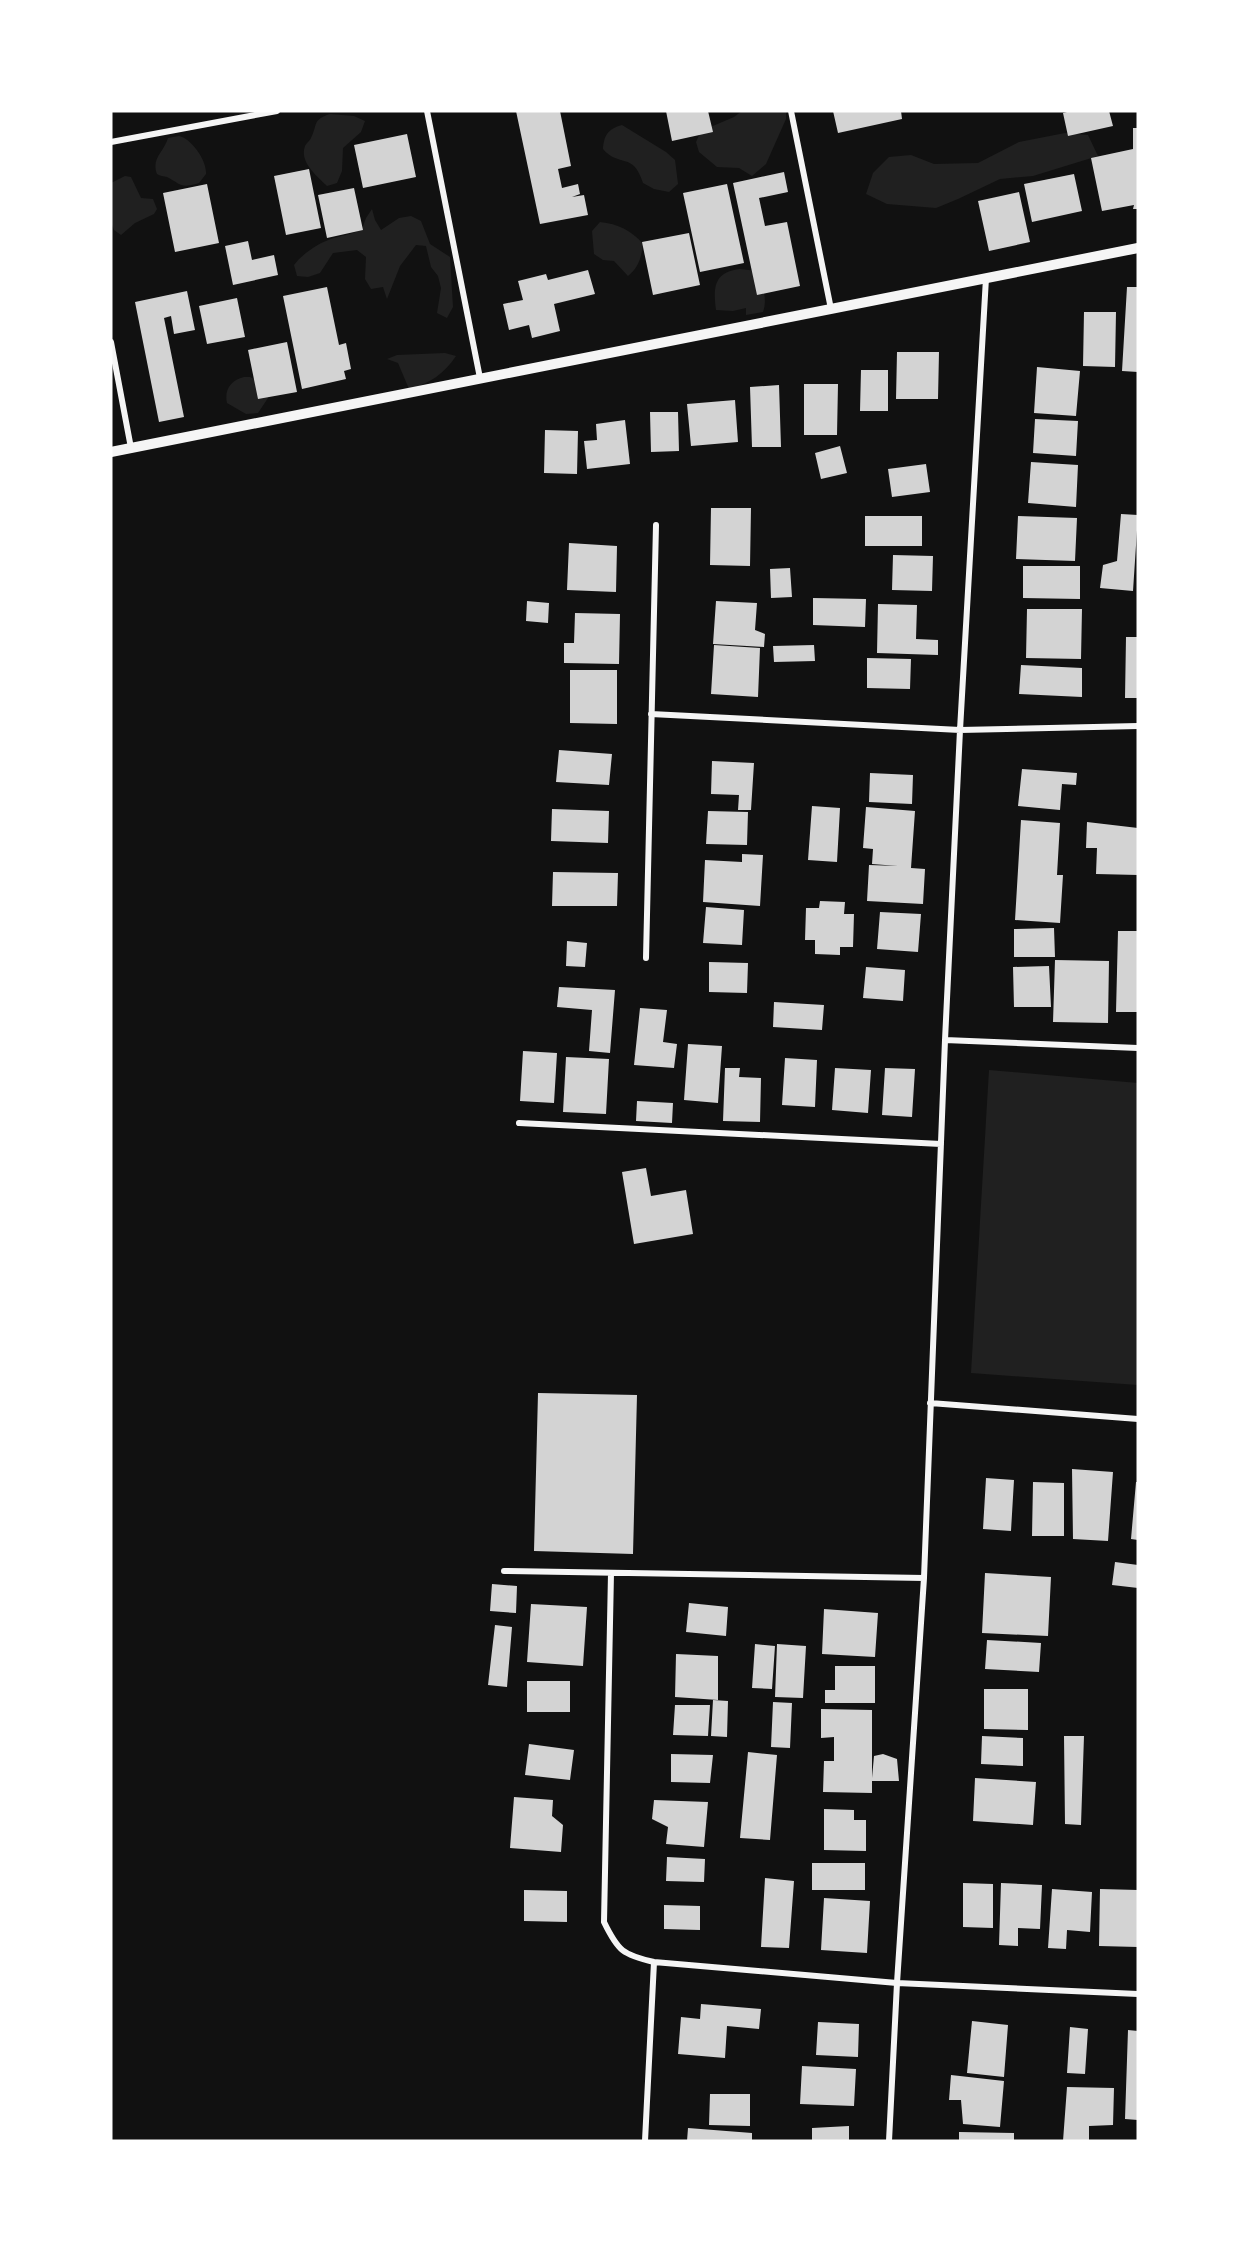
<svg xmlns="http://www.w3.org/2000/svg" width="1249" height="2252" font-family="'Archivo Narrow',sans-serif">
	<rect width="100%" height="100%" fill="#111"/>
	<!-- green -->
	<path fill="#202020" d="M742,111H786V119L766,164L752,176L739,168L717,167L699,152L696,142L701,131L734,117Z
		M330,114L354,116L365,121L361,132L343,148L342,171L337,183L327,186C317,176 299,162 305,146C306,143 310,141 311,138C318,124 312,120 330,114Z
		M622,125L666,152L675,160L678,184L669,192L654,189L643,183C633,151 619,168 603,149C604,135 608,129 622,125Z
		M1065,133L1088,135L1098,156L1033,176L1000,179L958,199L936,208L887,204L866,194L873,173L889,157L911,155L934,164L978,163L1019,142Z
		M179,136C192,139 207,161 206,174L199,183C180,189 181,184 167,177C164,176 160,176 157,174C151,158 164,152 168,138Z
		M125,176L131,177L141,198L153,199L157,209L154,214L135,223L121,235L114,230L112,225L111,183Z
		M372,209L375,220L381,230L399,218L411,216L421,221L430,244L450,257L453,307L447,318L437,313L441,288L438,276L431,267L426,246L416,245L400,266L387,299L383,287L371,289L365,279L366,257L357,250L333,253L320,273L308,277L297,276L294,265C303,253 320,242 334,238C345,235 353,234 362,229L366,218Z
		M600,222C618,224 631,230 643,244C641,258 639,267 628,276L614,261L603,260L594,254L592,231Z
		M740,269L757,271C762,285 768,298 763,312L746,315V308L733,311L716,310C713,287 714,272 740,269Z
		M445,353L456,356C444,374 429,384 409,389L398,363L387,359L397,355Z
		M244,377H250L268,386V398L258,413L246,414L227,403C224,390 231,380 244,377Z
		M989,1070L1138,1083V1385L971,1373Z"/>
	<!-- building -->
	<path fill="#d3d3d3" d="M516,111H560L571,166L558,169L562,188L578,184L580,194L572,197L584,195L588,215L540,224Z
		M666,111H708L713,132L672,141Z
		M833,111H901L902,119L838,133Z
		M1071,111H1109L1113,126L1068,136L1063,113Z
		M1133,128H1138V209H1133L1134,205L1102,211L1091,158L1133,149Z
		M407,134L416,177L363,188L354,145Z
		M309,169L321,228L286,235L274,176Z
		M784,172L788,192L759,198L765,226L787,222L800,286L757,295L733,183Z
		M1074,174L1082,211L1032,222L1024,184Z
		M207,184L219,243L175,252L163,193Z
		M727,184L744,263L700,272L683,193Z
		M354,188L363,230L327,238L318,195Z
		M1019,192L1030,242L989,251L978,201Z
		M689,233L700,285L653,295L642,242Z
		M248,241L252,260L274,255L278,275L233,285L225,246Z
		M588,270L595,294L554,304L560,331L532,338L529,325L509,330L503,304L523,300L518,281L546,274L548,280Z
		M327,287L339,345L346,343L351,369L344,371L346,379L302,389L283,296Z
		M1127,287H1138V372L1122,371Z
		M187,291L195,330L174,334L171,316L164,318L184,417L159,422L135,302Z
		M237,298L245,337L207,344L199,306Z
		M1084,312H1116L1115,367L1083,366Z
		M287,342L297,392L258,399L248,350Z
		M897,352H939L938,399H896Z
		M1037,367L1080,371L1076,416L1034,413Z
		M861,370H888V411H860Z
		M804,384H838L837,435H804Z
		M779,385L781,447H752L750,387Z
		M735,400L738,442L691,446L687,404Z
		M650,412H678L679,451L651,452Z
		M1035,419L1078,421L1076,456L1033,453Z
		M625,420L630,464L587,469L584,441L597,440L596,424Z
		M545,430L578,431L577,474L544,473Z
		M840,446L847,473L821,479L815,453Z
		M1031,462L1078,465L1076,507L1028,503Z
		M926,464L930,492L892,497L888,469Z
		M711,508H751L750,566L710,565Z
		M1121,514L1138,515L1133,591L1100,588L1103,565L1117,561Z
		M865,516H922V546H865Z
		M1018,516L1077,518L1075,561L1016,559Z
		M569,543L617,546L616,592L567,590Z
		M893,555L933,556L932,591L892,590Z
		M1023,566H1080V599L1023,598Z
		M790,568L792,597L771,598L770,569Z
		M813,598L866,599L865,627L813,625Z
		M527,601L549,603L548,623L526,621Z
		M716,601L757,603L755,630L765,634L764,647L713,644Z
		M878,604L917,605L916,639L938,640V655L877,653Z
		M1027,609H1082L1081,659L1026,658Z
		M575,613L620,614L619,664L564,663V643H574Z
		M1126,637H1138V698H1125Z
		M714,645L760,648L758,697L711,694Z
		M814,645L815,661L774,662L773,646Z
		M867,658L911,659L910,689L867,688Z
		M1021,665L1082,668V697L1019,694Z
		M570,670H617V724L570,723Z
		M559,750L612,754L609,785L556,782Z
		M712,761L754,763L751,810H738L739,795L711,794Z
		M1022,769L1077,773L1076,785L1062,784L1060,810L1018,806Z
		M870,773L913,775L912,804L869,802Z
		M812,806L840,808L837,862L808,860Z
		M866,807L915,811L911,868L925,869L923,904L867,901L869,865L898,866L872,864L873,849L863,848Z
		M552,809L609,811L608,843L551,841Z
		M708,811L748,812L747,845L706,844Z
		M1021,820L1060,823L1057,875H1063L1060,923L1015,920Z
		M1087,822L1138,828V875L1096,874L1097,848H1086Z
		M742,854L763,855L760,906L703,902L705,860L742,862Z
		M553,872L618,873L617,906H552Z
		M820,901L845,902L844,914H854L853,947H840V955L815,954V940H805L806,908H819Z
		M706,907L744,910L742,945L703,943Z
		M880,912L921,914L918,952L877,949Z
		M1054,928L1055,957H1014V929Z
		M1118,931H1138V1012H1116Z
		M567,941L587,943L585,967L566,966Z
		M1055,960L1109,961L1108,1023L1053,1022Z
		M709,962L748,963L747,993L709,992Z
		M1049,966L1051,1007H1014L1013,967Z
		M866,967L905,970L903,1001L863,998Z
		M559,987L615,990L610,1053L589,1051L592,1010L557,1007Z
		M774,1002L824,1005L822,1030L773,1027Z
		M640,1008L667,1010L663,1042L677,1044L674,1068L634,1065Z
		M688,1044L722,1046L718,1103L684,1100Z
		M523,1051L557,1053L554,1103L520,1101Z
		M566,1057L609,1059L606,1114L563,1112Z
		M785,1058L817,1060L815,1107L782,1105Z
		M725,1068H740L739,1077L761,1078L760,1122L723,1121Z
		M835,1068L871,1070L868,1113L832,1110Z
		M885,1068L915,1069L912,1117L882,1115Z
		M637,1101L673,1103L672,1123L636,1121Z
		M646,1168L651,1196L686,1190L693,1234L634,1244L622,1172Z
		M538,1393L637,1395L633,1554L534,1551Z
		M1072,1469L1113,1472L1108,1541L1073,1539Z
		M986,1478L1014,1480L1011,1531L983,1529Z
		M1033,1482L1064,1483V1536H1032Z
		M1136,1482H1138V1540L1131,1539Z
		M1115,1562L1138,1565V1588L1112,1585Z
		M985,1573L1051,1577L1048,1636L982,1633Z
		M492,1584L517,1586L516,1613L490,1611Z
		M689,1603L728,1607L726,1636L686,1632Z
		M531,1604L587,1607L583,1666L527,1662Z
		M824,1609L878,1613L875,1657L822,1654Z
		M495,1625L512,1627L507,1687L488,1685Z
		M987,1640L1041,1643L1039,1672L985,1669Z
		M755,1644L775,1646L772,1689L752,1688Z
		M777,1644L806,1646L803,1698L775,1697Z
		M676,1654L718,1656V1700L675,1697Z
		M835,1666H875V1703H825V1690H835Z
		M527,1681H570V1712H527Z
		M984,1689H1028V1730L984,1729Z
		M713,1700L728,1701L727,1737L711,1736Z
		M773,1702L792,1703L790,1748L771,1747Z
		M675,1705H710L708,1736L673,1735Z
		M821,1709L872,1710V1778L874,1756L883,1754L897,1759L899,1781H872V1793L823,1792L824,1761H834V1737L821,1738Z
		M982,1736L1023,1738V1766L981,1764Z
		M1064,1736H1084L1081,1825L1065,1824Z
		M529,1744L574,1750L570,1780L525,1775Z
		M748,1752L777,1755L770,1840L740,1838Z
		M671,1754L713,1755L710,1783L671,1782Z
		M975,1778L1036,1782L1033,1825L973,1821Z
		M514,1797L553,1800L552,1816L563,1825L561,1852L510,1848Z
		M654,1800L708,1802L704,1847L666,1844L668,1827L652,1819Z
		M824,1809L854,1810V1820H866V1851L824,1850Z
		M667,1857L705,1859L704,1882L666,1881Z
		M812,1863H865V1890H812Z
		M765,1878L794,1881L789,1948L761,1947Z
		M963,1883L993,1884V1928L963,1927Z
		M1001,1883L1042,1885L1040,1929L1018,1928V1946L999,1945Z
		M1052,1889L1092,1892L1090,1932L1067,1930L1066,1949L1048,1948Z
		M1100,1889L1138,1890V1947L1099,1946Z
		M524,1890L567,1891V1922L524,1921Z
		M824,1898L870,1901L867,1953L821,1950Z
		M664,1905L700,1906V1930L664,1929Z
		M701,2004L761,2009L759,2029L727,2026L725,2058L678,2054L681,2017L700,2019Z
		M972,2021L1008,2025L1004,2077L967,2073Z
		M818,2022L859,2024L858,2057L816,2055Z
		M1070,2027L1088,2029L1085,2074L1067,2073Z
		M1128,2030L1138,2031V2120L1125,2119Z
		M802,2066L856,2069L854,2106L800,2104Z
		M951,2075L1004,2081L1000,2127L963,2124L961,2100H949Z
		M1067,2087L1114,2088L1113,2125L1089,2126V2141H1063Z
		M710,2094H750V2126L709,2125Z
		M849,2126V2141H812V2128Z
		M688,2128L752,2133V2141H687Z
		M959,2132L1014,2133V2141H959Z"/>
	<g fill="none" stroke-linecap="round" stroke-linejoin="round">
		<!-- minor -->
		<path stroke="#f5f5f5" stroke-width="6" d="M427,111L480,378
			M791,111L831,309
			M111,142L277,111
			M111,342L131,448
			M651,714L960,730L1138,726
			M646,958L656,525
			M945,1040L1138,1048
			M519,1123L941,1144
			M930,1403L1138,1419
			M504,1571L924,1578
			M611,1573L604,1922C618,1951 623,1955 654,1962L897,1983L1138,1994
			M645,2141L654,1962
			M889,2141L897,1983L924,1578L945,1040L960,730L986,278"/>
		<!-- tertiary -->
		<path stroke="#f5f5f5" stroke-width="10" d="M111,452L1138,248"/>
	</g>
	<!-- border -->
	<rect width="1249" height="2252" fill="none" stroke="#ffffff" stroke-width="225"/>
</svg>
